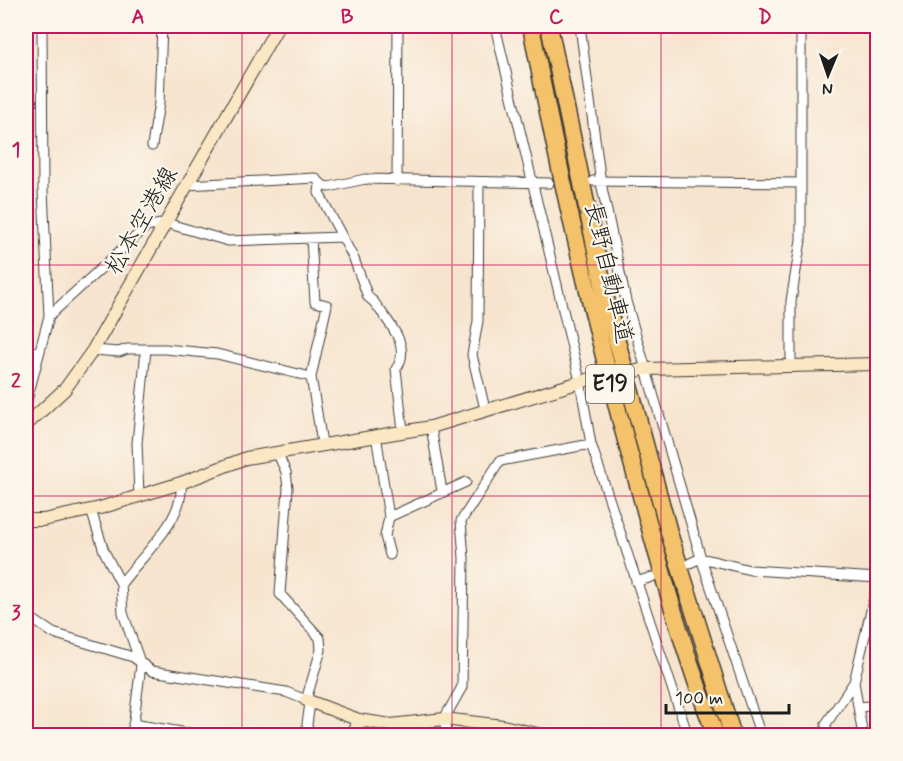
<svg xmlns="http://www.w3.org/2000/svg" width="903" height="761" font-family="Mynerve,'Klee One',sans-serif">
	<rect width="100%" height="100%" fill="#fbf7ec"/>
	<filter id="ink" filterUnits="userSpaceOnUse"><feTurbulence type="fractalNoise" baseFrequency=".0167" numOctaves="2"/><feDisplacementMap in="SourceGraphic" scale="12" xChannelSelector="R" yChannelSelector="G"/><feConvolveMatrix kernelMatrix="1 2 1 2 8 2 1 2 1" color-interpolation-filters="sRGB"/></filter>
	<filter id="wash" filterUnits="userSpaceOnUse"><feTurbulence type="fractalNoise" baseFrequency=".008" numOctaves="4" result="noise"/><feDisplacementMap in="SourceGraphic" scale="24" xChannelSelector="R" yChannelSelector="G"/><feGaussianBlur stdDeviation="1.35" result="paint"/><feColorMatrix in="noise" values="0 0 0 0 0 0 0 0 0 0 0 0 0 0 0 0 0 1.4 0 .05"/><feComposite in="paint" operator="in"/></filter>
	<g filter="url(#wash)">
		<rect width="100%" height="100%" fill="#f7e4ce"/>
		<!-- industrial -->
		<path fill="#d1bdcb" d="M363,727L394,732L439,728L440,735L360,736Z"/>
	</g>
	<g filter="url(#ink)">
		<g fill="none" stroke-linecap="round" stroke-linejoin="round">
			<!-- street casing -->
			<g stroke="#3d3a37" stroke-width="11">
				<path id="street" d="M495,26L580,381L591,444L688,736
					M580,26L601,183L626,301L701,558L761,736
					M152,146L159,103L162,26
					M397,181L398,26
					M593,181L800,183
					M320,183L319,193L354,259L368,297L374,302C387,321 413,346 396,369L403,431
					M479,184L478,321L472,355L485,409
					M187,185L315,178L324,186L329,187L365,179L549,183
					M311,239L315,302L327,305L311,377L322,443
					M49,316L146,227L166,223L228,241L342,237
					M93,350L119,352L127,349H165L217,354L311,377
					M26,352L40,351
					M791,367V301L801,240V26
					M26,404L49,316L43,190L42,26
					M431,427L442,491
					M376,435L389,517
					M139,496L137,443L146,349
					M91,510L104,551L121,584L123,613L141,665L132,736
					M390,555L385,536L389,517L466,482
					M690,563L701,558L750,570L878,578
					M636,582L652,577
					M121,584C141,556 185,520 181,483
					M26,615L53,633L133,657L152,671L286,692L306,700L321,650L320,638L280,594L288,488L286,472L277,452
					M854,682L863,736
					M859,707L878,705
					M133,724L206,736
					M309,736L307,724L310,703
					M447,736L444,719L462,687L464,558L461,521L500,461L591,444
					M827,736L826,724L854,682L878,581"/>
			</g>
			<!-- secondary casing -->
			<g stroke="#3d3a37" stroke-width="14">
				<path id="secondary" d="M633,372L644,369L878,364
					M26,425L65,389L93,350L278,26
					M26,520H43L100,508L181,483L246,458L431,427L597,377
					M306,700L359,720L391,725L444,719L503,726L546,736
					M353,736L359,720"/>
			</g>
			<!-- highway casing -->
			<g stroke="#3d3a37" stroke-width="19">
				<path id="highway" d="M531,26C560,180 596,333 638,485C661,569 684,654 716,736
					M549,26L608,308L670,536L733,736"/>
			</g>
			<!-- street -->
			<use href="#street" stroke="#fff" stroke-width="9"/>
			<!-- secondary -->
			<use href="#secondary" stroke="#fbe7c3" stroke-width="12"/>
			<!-- highway -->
			<use href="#highway" stroke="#f4c26a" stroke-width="16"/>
		</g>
	</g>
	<!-- grid -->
	<path fill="none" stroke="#c2185b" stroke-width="1.5" stroke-opacity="0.55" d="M242,26V736M452,26V736M661,26V736M26,265H878M26,496H878"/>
	<g text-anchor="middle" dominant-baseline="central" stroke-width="4.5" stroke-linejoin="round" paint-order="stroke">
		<!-- shield labels -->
		<rect fill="#fbf7ec" stroke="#5f5e5a" stroke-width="1.5" x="586" y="365" width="48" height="38" rx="4.5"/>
		<g font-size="22" font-weight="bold" fill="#1c1c1c">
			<text x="610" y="384">E19</text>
		</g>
		<!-- street labels -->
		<g font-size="24" fill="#1c1c1c" stroke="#fbf7ec">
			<text transform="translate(142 221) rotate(-60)">松本空港線</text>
			<text transform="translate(608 273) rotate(77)">長野自動車道</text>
		</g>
	</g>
	<!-- margin -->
	<rect width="903" height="761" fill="none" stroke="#fbf7ec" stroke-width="66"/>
	<!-- north arrow -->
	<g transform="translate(828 75) rotate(182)" stroke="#fbf7ec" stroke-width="4.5" paint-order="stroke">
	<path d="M0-4.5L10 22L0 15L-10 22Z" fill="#1c1c1c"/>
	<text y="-9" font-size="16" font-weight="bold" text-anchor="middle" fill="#1c1c1c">N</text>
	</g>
	<!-- scale -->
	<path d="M666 704v9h123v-9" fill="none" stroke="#1c1c1c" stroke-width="3"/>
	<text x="675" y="704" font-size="18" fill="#1c1c1c" stroke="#fbf7ec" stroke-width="4.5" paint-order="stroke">100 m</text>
	<rect x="33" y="33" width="837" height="695" fill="none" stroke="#c2185b" stroke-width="2"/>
	<g font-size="20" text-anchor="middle" font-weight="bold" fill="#c2185b">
		<text x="138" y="23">A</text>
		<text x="347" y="23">B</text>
		<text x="556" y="23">C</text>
		<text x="765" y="23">D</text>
		<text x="16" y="156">1</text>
		<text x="16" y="387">2</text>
		<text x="16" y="619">3</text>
	</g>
</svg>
